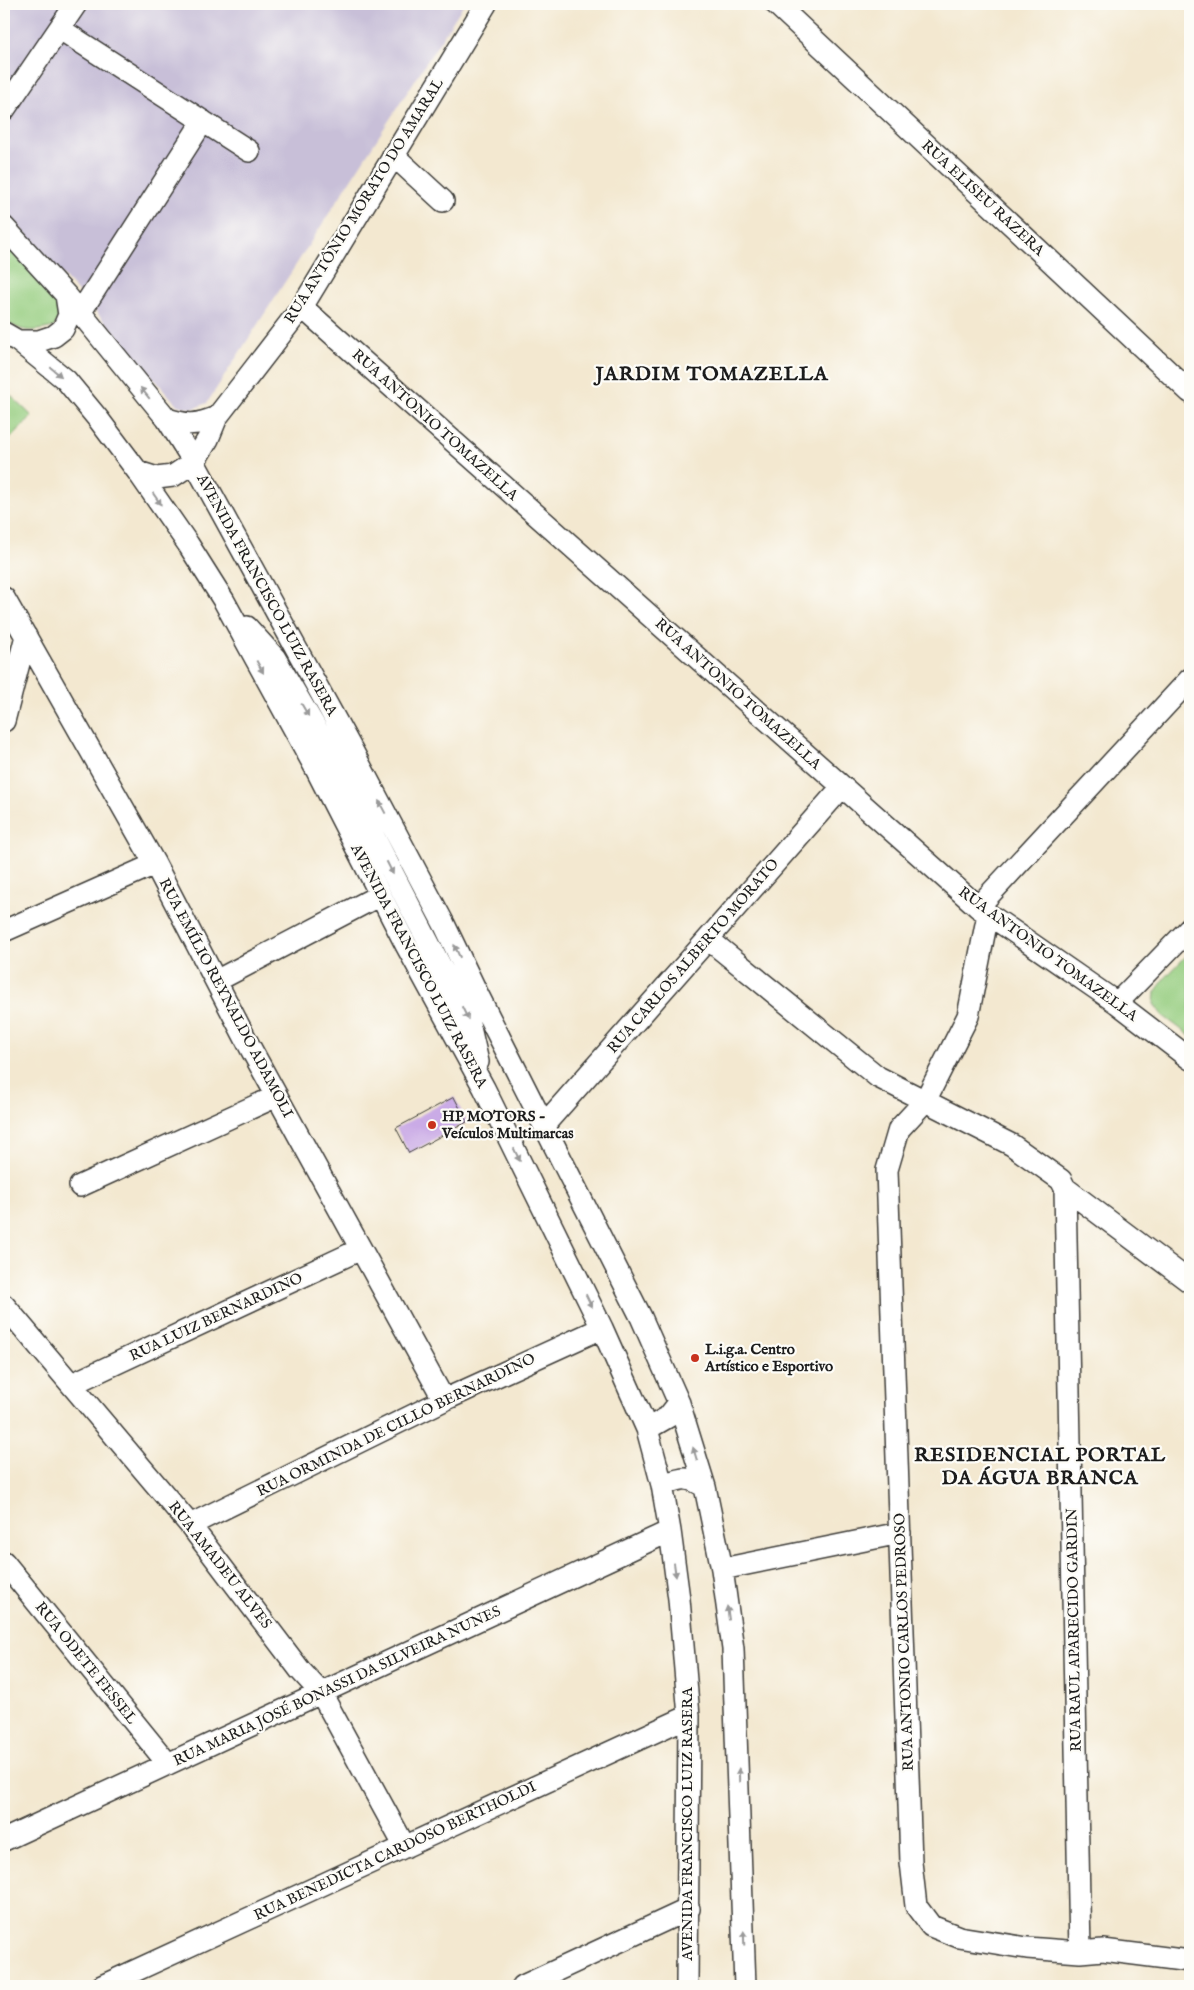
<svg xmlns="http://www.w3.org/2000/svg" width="1194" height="1990" font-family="'IM FELL English',serif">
	<rect width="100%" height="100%" fill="#fdfcf7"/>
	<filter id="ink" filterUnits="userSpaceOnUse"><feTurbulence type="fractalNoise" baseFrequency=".02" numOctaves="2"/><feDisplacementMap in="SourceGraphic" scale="10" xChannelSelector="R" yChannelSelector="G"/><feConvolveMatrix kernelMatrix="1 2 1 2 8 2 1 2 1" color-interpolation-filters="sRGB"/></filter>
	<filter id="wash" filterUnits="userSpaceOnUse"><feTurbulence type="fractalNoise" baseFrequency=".0096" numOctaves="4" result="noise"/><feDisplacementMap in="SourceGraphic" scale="20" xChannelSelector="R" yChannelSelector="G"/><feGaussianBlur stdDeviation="1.12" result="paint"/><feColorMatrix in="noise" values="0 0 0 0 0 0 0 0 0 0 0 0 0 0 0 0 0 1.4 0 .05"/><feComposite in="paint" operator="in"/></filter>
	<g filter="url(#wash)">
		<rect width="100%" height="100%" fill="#f3e8d0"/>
		<!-- industrial -->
		<path fill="#c8bfd8" d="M4,4H464L207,403L192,409L177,405L97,313L4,211Z"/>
		<!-- green -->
		<path fill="#97ce81" stroke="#5a754e" d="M4,241L55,295L61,311L54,327C31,332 23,333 4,320Z
			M4,389L32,416L4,445Z
			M1190,952V1036L1162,1015L1154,1004L1155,992L1166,977Z"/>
		<g id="blocks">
			<!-- building -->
			<path fill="#caabe6" d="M454,1097L467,1122L409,1153L396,1128Z"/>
		</g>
	</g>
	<g filter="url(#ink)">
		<use href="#blocks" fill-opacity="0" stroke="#3c3b37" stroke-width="1"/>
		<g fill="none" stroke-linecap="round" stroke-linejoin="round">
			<!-- minor casing -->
			<g stroke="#3c3b37" stroke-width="24">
				<path id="minor" d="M776,4L1190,392
					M60,29L249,151
					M4,110L76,4
					M393,155L443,201
					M4,227L66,295L69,315L63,329L54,336L39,341H18L4,333
					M66,295L167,419L194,462L352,750L444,924L478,995L641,1317L679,1403L705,1487L722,1569L733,1649L745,1986
					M302,307L978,907L1117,1003L1190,1059
					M80,313L203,121
					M18,341L66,380L99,420L138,472L188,544L224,601L316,769L406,945L484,1088L602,1328L647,1429L662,1485L670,1531L679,1599L689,1716L687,1986
					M167,419C188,426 197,425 217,417
					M138,472L157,478L173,476L194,462L208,439L217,417L302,307L486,4
					M4,598L155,864L251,1049L444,1400
					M247,627L275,658L334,759L468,1019L478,1062
					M4,721L26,636
					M978,907L1190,679
					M988,914L968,1016L925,1101L899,1129L887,1170L911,1862L916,1906L931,1926L959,1937L1027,1948L1080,1952L1103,1950L1190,1961
					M4,931L155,864
					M708,939L878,1077L1012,1145L1061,1180L1065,1188L1190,1282
					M216,981L380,895
					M1117,1003L1190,928
					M544,1125L842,787
					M80,1186L277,1096
					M1065,1188L1080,1952
					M4,1305L190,1525L300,1670L321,1693L405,1847
					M72,1384L361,1249
					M647,1429L668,1417L679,1403
					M662,1485C682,1478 687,1475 705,1487
					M190,1525L444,1400L602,1328
					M4,1562L168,1764
					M722,1569L900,1533
					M4,1840L670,1531
					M102,1986L689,1716
					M523,1986L689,1909"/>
			</g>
			<!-- minor -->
			<use href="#minor" stroke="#fff" stroke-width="21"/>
		</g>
		<!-- one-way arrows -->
		<defs><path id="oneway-solid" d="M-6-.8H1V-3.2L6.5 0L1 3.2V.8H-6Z" transform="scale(1.25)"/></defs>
		<g fill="#999">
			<use href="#oneway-solid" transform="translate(56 372) rotate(40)"/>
			<use href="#oneway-solid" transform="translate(145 393) rotate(-129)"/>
			<use href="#oneway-solid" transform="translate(157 499) rotate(55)"/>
			<use href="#oneway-solid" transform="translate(260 667) rotate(61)"/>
			<use href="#oneway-solid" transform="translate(305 710) rotate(60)"/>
			<use href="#oneway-solid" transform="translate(382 807) rotate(-118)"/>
			<use href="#oneway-solid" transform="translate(390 868) rotate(63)"/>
			<use href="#oneway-solid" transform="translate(457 951) rotate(-115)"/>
			<use href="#oneway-solid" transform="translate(465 1013) rotate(64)"/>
			<use href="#oneway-solid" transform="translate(517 1155) rotate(64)"/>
			<use href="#oneway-solid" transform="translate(589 1301) rotate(64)"/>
			<use href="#oneway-solid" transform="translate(695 1454) rotate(-107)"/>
			<use href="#oneway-solid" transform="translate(675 1570) rotate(82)"/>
			<use href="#oneway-solid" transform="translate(728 1613) rotate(-98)"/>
			<use href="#oneway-solid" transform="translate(739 1775) rotate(-92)"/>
			<use href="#oneway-solid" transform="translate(744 1938) rotate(-92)"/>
		</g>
	</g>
	<!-- markers -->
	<g fill="#c8321e" stroke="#fdfcf7" stroke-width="2">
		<circle cx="432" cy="1125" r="5"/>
		<circle cx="695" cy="1358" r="5"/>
	</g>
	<g text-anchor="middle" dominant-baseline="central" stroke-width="4.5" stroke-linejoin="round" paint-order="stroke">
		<!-- street labels -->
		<g font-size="15" fill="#1c1c1c" stroke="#fdfcf7">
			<text transform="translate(983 198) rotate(43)">RUA ELISEU RAZERA</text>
			<text transform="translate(364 201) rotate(-58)">RUA ANTÔNIO MORATO DO AMARAL</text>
			<text transform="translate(435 425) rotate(42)">RUA ANTONIO TOMAZELLA</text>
			<text transform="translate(267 595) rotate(61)">AVENIDA FRANCISCO LUIZ RASERA</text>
			<text transform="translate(738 694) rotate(42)">RUA ANTONIO TOMAZELLA</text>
			<text transform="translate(1048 954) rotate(36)">RUA ANTONIO TOMAZELLA</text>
			<text transform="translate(693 956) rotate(-49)">RUA CARLOS ALBERTO MORATO</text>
			<text transform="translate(419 966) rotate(62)">AVENIDA FRANCISCO LUIZ RASERA</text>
			<text transform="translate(226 998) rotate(62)">RUA EMÍLIO REYNALDO ADAMOLI</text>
			<text transform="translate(216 1317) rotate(-25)">RUA LUIZ BERNARDINO</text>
			<text transform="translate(396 1425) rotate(-26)">RUA ORMINDA DE CILLO BERNARDINO</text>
			<text transform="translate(220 1565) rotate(52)">RUA AMADEU ALVES</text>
			<text transform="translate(1074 1630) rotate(-91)">RUA RAUL APARECIDO GARDIN</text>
			<text transform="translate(904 1642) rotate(-92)">RUA ANTONIO CARLOS PEDROSO</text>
			<text transform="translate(86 1663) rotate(51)">RUA ODETE FESSEL</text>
			<text transform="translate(337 1686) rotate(-25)">RUA MARIA JOSÉ BONASSI DA SILVEIRA NUNES</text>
			<text transform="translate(687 1824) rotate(-90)">AVENIDA FRANCISCO LUIZ RASERA</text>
			<text transform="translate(395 1851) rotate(-25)">RUA BENEDICTA CARDOSO BERTHOLDI</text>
		</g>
		<!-- poi labels -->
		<g font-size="15" font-weight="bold" fill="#1c1c1c" stroke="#fdfcf7" text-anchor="start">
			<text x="442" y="1116">HP MOTORS -<tspan x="442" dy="17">Veículos Multimarcas</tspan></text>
			<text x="705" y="1349">L.i.g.a. Centro<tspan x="705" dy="17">Artístico e Esportivo</tspan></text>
		</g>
		<!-- district labels -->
		<g font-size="20" font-weight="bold" letter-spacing="1" fill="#1c1c1c" stroke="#fdfcf7">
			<text x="712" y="374">JARDIM TOMAZELLA</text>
			<text x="1040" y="1455">RESIDENCIAL PORTAL<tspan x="1040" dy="23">DA ÁGUA BRANCA</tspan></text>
		</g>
	</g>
	<!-- margin -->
	<rect width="1194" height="1990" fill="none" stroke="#fdfcf7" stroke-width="20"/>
</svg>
